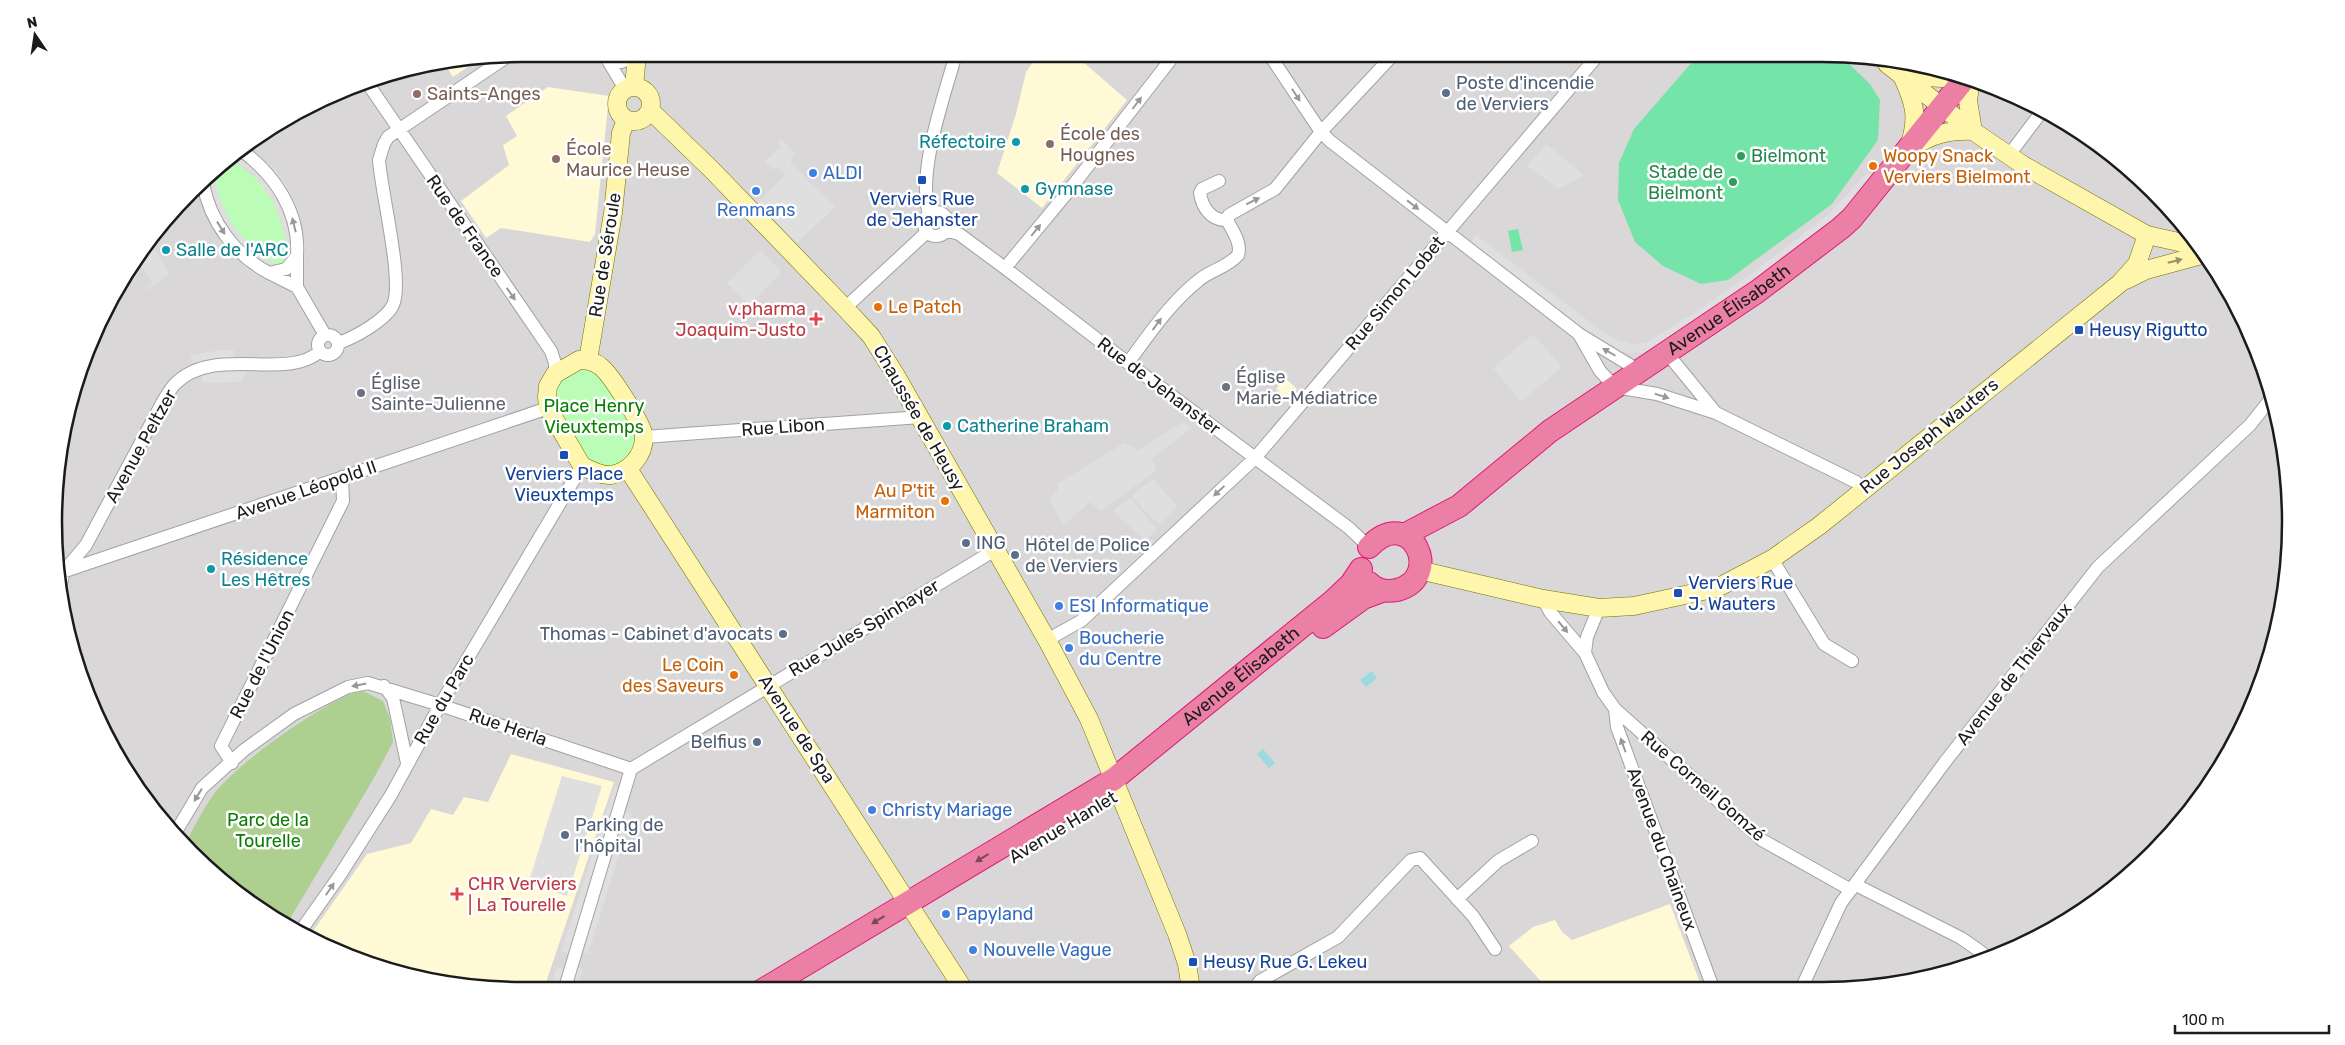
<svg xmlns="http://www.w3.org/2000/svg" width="2345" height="1045" font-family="Rubik,sans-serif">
	<rect width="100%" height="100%" fill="#ede6df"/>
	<!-- residential -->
	<path fill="#d9d7d8" d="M522,54H1823L1973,79L2057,117L2132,170L2195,237L2243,315L2275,401L2290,492L2287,584L2266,673L2195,808L2108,894L2002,955L1884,987L522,991L372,966L237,894L170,831L117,757L63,614L54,522L63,431L116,288L214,170L288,116L372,79Z"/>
	<!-- education -->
	<path fill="#fff9d6" d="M1039,54H1085L1083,62L1127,100L1042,208L997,173L1016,114L1026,72Z
		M475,62L453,77L446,66Z
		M548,87L609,96L595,234L590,242L501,228L486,238L461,201L509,165L503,145L517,136L506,116Z
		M1285,378L1297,389L1288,399L1276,389Z
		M511,754L614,782L543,991H522L372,966L311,934L367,854L411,843L431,809L453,815L464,797L488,802Z
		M1670,904L1702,988H1547L1509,946L1533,927L1555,920L1562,932L1572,940Z"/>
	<!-- forest -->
	<path fill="#add090" d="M361,690L383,701L390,719L393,742L374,778L288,922L237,894L184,845C195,827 205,804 218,789C246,757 321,704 361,690Z"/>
	<!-- park -->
	<path fill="#bbfdb6" d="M231,158L258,180L272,186C272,203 280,216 284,233L292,232L285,239V254L291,258L275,269L274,261L244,251C240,232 232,228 224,212C219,199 216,186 211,174Z
		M581,367L602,374L633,424L637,442L628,461L608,468L590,463L555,410L553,396L559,378Z"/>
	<!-- pitch -->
	<path fill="#75e4a9" d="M1699,54H1823L1834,56L1848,63L1870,84L1880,100L1878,140L1832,204L1728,280L1701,284L1663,266L1635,242L1618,200L1619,163L1634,129Z
		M1518,229L1523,250L1512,252L1508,231Z"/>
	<!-- parking -->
	<path fill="#dfdfdf" d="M781,139L795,154L791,159V163L835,207L797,243L758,203L785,175L778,167L773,170L765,161L781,147L778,143Z
		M1546,144L1584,175L1559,189L1527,166Z
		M248,146L275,169L286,185L298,210L305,246L304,275L301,274L299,228L244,148Z
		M238,153L254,165L279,196L292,232L291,258L285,254L286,246L283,226L272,200L253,174L231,158Z
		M213,170L219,197L232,225L257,252L268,260L274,261L275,269L270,268L244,251L219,218L206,179Z
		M1867,173L1875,177L1840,217L1722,306L1664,344L1642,353H1628L1611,349L1471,242L1476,235L1599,329L1617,340L1631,344L1645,343L1696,312L1747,277L1829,214Z
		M222,238L276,282L275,285L248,270L234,257L219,240Z
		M152,244L169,274L147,290L145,288L153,283L138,262Z
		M760,250L782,272L749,305L727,283Z
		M1533,334L1562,367L1521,402L1493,368Z
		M218,350H234V359H210L193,363L190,356Z
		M226,370L246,371L242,382L203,383L201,373Z
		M1183,422L1192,428L1151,459L1157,470L1101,511L1090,502L1064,525L1049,500L1058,489L1057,484L1124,443L1138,450Z
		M1153,479L1178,507L1159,525L1131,496Z
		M1130,498L1157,529L1145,541L1113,511Z
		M562,776L602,786L567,896L528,884Z
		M615,786L622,789L571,953L561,952Z
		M623,810L632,814L588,954L580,951Z
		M575,966L583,969L576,991H567Z
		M557,967L566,970L559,991H549Z"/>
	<!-- water -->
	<path fill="#9bdadf" d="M1372,671L1377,678L1366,687L1360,680Z
		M1263,749L1275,763L1269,768L1257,754Z"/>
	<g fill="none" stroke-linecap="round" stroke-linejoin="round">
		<!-- street casing -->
		<g stroke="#a2a2a2" stroke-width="14">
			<path id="street" d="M604,54L625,89
				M1269,54L1321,132L1330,141L1579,334L1638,370
				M609,61L621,62L636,57
				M366,81L551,351L555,363V374
				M2009,155L2043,110
				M1219,181L1202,189L1200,193C1202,207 1211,221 1227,220
				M203,183C210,222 235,255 269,273L286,269L297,256C300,212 275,175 241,150
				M924 224a12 12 0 1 1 24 0a12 12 0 1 1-24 0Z
				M929,214C917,171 944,97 956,54
				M946,230L959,234L1005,268L1128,363L1349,528L1369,547
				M1005,268L1067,193L1175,54
				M269,273L297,287L325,335
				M297,287V256
				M845,308L927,232
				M318 345a10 10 0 1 1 20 0a10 10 0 1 1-20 0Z
				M1580,336L1600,371L1615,387L1657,394L1716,413L1856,482L1863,489
				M338,343C354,338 386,320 393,305C404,282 381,191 379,160L384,144L388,137L508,56
				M1666,352L1716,413
				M1128,363C1150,333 1170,303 1199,280C1211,270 1228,267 1238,255C1242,243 1232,230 1227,220L1229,215L1275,189L1321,132L1394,54
				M644,437L921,417
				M1772,559L1824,644L1852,661
				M59,573L548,408
				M60,588L64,571L86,545L162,403C166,397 170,389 175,384C214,344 288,382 320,351
				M1543,599L1550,612L1585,653L1603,692L1615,709L1762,840L1851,890
				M1047,640L1081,621L1255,458L1599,54
				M1585,653L1587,637L1599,608
				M384,686L393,698L407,763
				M1615,709L1617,727L1713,988
				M232,763L221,746L343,501L342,477
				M631,769L995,550
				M174,835L202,788L244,750L294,714L348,687L368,683L440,705L631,769
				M1856,885L1961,938L1981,952L1987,959
				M1457,899L1498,861L1532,841
				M302,929L340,875L391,795L440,705L582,466
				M1802,987L1841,903L1945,762L2098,567L2250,425L2273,396
				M1254,989L1260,981L1338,937L1411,860L1420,858L1473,916L1495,949
				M564,991L631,769"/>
		</g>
		<!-- secondary casing -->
		<g stroke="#736e00" stroke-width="19">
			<path id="secondary" d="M1887,64L1973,131L2023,165L2147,235L2201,247
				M1902,76L1943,78L1952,75
				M1903,78C1915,104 1918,117 1910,144
				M1971,78L1968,101L1973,131
				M617 104a17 17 0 1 1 34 0a17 17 0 1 1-34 0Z
				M634,87L637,54
				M651,111L712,170L845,308L871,336L895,374L1047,640L1089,719L1177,934L1187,964L1191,989
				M1913,147C1932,134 1950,130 1973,131
				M2126,280L2146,270L2205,254
				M579,360C586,360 594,361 600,366C610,373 644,426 644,437C644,456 629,472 611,475C602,476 590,470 582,466L548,408L547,397L548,386L555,374Z
				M588,360L613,213L621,133L626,120
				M628,469L964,990
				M1419,570L1543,599L1599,608L1634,606L1717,588L1772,559L1819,526L2119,284L2137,264L2147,235"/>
		</g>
		<!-- highway casing -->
		<g stroke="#e1167a" stroke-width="24">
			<g id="highway">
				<path id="s1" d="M1404,535L1459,506L1550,431L1758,291L1841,228L1852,218L1966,77"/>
				<path d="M1369,583C1377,591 1386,592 1397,590C1445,578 1411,503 1369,547"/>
				<path d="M1323,627L1363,598L1382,591"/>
				<path id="s2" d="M761,991L1114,779L1333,601L1351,584L1361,569"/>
			</g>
		</g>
		<!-- street -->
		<use href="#street" stroke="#fff" stroke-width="12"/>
		<!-- secondary -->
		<use href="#secondary" stroke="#fef6ac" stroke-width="18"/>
		<!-- highway -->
		<use href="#highway" stroke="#ec7fa4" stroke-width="22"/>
	</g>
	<!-- one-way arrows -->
	<defs><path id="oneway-solid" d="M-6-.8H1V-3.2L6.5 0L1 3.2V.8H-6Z" transform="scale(1.25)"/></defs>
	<g fill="#989898">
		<use href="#oneway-solid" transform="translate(1296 95) rotate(57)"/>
		<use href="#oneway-solid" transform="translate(1137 103) rotate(-53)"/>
		<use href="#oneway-solid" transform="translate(1253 201) rotate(-26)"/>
		<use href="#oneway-solid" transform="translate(1413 205) rotate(38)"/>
		<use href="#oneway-solid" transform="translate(294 225) rotate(-104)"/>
		<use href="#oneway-solid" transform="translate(221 228) rotate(58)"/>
		<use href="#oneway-solid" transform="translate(1036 230) rotate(-51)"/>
		<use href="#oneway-solid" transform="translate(511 294) rotate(55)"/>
		<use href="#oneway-solid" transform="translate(1157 324) rotate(-54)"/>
		<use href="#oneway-solid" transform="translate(1609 352) rotate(-150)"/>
		<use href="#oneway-solid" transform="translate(1662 396) rotate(17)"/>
		<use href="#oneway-solid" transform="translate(1219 491) rotate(137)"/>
		<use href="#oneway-solid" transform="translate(1563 627) rotate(50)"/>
		<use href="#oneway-solid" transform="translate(359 685) rotate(169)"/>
		<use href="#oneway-solid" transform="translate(1623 745) rotate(-110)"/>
		<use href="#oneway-solid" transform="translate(198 795) rotate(122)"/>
		<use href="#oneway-solid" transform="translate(330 889) rotate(-56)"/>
	</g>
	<use fill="#98936b" href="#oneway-solid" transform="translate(2175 261) rotate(-14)"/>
	<g fill="#794859">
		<use href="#oneway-solid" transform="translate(982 858) rotate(149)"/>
		<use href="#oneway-solid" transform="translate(878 920) rotate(149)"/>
	</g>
	<!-- markers -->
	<g fill="#5c6f8a" stroke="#fff" stroke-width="2">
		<circle cx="1446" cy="93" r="5"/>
		<circle cx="966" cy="543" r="5"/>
		<circle cx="1015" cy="555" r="5"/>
		<circle cx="783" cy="634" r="5"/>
		<circle cx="757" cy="742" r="5"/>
		<circle cx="565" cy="835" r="5"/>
	</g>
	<g fill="#8d6e63" stroke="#fff" stroke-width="2">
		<circle cx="417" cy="94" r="5"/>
		<circle cx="1050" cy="144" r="5"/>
		<circle cx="556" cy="159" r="5"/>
	</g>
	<g fill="#0f9aa8" stroke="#fff" stroke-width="2">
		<circle cx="1016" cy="142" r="5"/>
		<circle cx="1025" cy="189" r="5"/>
		<circle cx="166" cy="250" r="5"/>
		<circle cx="947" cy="426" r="5"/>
		<circle cx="211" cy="569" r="5"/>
	</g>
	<g fill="#2e9e5b" stroke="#fff" stroke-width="2">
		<circle cx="1741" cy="156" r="5"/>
		<circle cx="1733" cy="182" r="5"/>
	</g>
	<g fill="#e8710a" stroke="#fff" stroke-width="2">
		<circle cx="1873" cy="166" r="5"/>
		<circle cx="878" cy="307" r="5"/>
		<circle cx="945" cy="501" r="5"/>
		<circle cx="734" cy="675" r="5"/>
	</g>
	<g fill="#3f7fe0" stroke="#fff" stroke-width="2">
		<circle cx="813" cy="173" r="5"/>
		<circle cx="756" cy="191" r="5"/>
		<circle cx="1059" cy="606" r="5"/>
		<circle cx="1069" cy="648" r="5"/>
		<circle cx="872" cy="810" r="5"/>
		<circle cx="946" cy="914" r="5"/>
		<circle cx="973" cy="950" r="5"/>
	</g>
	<g fill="#1a4fb4" stroke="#fff" stroke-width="2">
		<rect x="917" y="175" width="10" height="10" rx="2.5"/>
		<rect x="2074" y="325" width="10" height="10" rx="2.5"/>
		<rect x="559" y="450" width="10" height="10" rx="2.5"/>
		<rect x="1673" y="588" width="10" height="10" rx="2.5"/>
		<rect x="1188" y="957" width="10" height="10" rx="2.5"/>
	</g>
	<g fill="#e0444e" stroke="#fff" stroke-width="2">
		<path d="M813.5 311.5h5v5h5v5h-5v5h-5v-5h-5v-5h5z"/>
		<path d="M454.5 886.5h5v5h5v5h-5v5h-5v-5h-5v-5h5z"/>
	</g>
	<g fill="#6b7280" stroke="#fff" stroke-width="2">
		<circle cx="1226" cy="387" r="5"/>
		<circle cx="361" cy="393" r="5"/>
	</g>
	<g text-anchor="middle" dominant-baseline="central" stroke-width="5" stroke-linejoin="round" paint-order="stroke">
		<!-- service labels -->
		<g font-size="18" fill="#4e5e75" stroke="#fff" text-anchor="start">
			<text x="1456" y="83">Poste d'incendie<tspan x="1456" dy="21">de Verviers</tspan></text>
			<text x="976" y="543">ING</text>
			<text x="1025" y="545">Hôtel de Police<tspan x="1025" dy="21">de Verviers</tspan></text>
			<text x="773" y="634" text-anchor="end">Thomas - Cabinet d'avocats</text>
			<text x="747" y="742" text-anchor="end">Belfius</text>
			<text x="575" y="825">Parking de<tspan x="575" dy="21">l'hôpital</tspan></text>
		</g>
		<!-- education labels -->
		<g font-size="18" fill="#785e54" stroke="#fff" text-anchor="start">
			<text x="427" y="94">Saints-Anges</text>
			<text x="1060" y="134">École des<tspan x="1060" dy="21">Hougnes</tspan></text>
			<text x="566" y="149">École<tspan x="566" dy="21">Maurice Heuse</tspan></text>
		</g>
		<!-- culture labels -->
		<g font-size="18" fill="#0d838f" stroke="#fff" text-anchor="start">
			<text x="1006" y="142" text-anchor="end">Réfectoire</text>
			<text x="1035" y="189">Gymnase</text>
			<text x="176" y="250">Salle de l'ARC</text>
			<text x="957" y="426">Catherine Braham</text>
			<text x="221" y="559">Résidence<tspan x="221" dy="21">Les Hêtres</tspan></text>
		</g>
		<!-- leisure labels -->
		<g font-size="18" fill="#27864d" stroke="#fff" text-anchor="start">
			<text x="1751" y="156">Bielmont</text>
			<text x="1723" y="172" text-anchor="end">Stade de<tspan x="1723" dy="21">Bielmont</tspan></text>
		</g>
		<!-- food labels -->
		<g font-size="18" fill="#c56008" stroke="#fff" text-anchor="start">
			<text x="1883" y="156">Woopy Snack<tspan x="1883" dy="21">Verviers Bielmont</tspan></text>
			<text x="888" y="307">Le Patch</text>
			<text x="935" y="491" text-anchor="end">Au P'tit<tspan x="935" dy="21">Marmiton</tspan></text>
			<text x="724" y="665" text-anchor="end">Le Coin<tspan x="724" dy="21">des Saveurs</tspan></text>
		</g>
		<!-- shop labels -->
		<g font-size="18" fill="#366cbe" stroke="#fff" text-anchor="start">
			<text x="823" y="173">ALDI</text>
			<text x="756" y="210" text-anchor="middle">Renmans</text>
			<text x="1069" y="606">ESI Informatique</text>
			<text x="1079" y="638">Boucherie<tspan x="1079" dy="21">du Centre</tspan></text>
			<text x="882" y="810">Christy Mariage</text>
			<text x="956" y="914">Papyland</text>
			<text x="983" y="950">Nouvelle Vague</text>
		</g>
		<!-- transit labels -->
		<g font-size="18" fill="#164399" stroke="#fff" text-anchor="start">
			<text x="922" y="199" text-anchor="middle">Verviers Rue<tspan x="922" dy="21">de Jehanster</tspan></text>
			<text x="2089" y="330">Heusy Rigutto</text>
			<text x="564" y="474" text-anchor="middle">Verviers Place<tspan x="564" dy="21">Vieuxtemps</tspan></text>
			<text x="1688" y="583">Verviers Rue<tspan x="1688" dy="21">J. Wauters</tspan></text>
			<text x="1203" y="962">Heusy Rue G. Lekeu</text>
		</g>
		<!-- street labels -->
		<g font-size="18" fill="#1b1b1b" stroke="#fff">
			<text transform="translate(465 226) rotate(55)">Rue de France</text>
			<text transform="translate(605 255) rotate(-81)">Rue de Séroule</text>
			<text transform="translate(1395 293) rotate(-50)">Rue Simon Lobet</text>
			<text stroke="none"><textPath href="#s1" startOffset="396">Avenue Élisabeth</textPath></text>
			<text transform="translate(1159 386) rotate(37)">Rue de Jehanster</text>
			<text transform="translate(919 418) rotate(60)">Chaussée de Heusy</text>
			<text transform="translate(783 427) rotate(-4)">Rue Libon</text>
			<text transform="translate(1929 436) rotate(-39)">Rue Joseph Wauters</text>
			<text transform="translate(141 446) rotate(-61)">Avenue Peltzer</text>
			<text transform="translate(306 490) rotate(-19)">Avenue Léopold II</text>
			<text transform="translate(864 628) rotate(-31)">Rue Jules Spinhayer</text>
			<text transform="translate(262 664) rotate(-63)">Rue de l'Union</text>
			<text transform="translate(2014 674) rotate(-52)">Avenue de Thiervaux</text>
			<text stroke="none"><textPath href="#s2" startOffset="575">Avenue Élisabeth</textPath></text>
			<text transform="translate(444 699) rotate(-60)">Rue du Parc</text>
			<text transform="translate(508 727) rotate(19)">Rue Herla</text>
			<text transform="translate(797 729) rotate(57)">Avenue de Spa</text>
			<text transform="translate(1703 786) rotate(41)">Rue Corneil Gomzé</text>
			<text transform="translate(1063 827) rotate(-31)">Avenue Hanlet</text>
			<text transform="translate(1662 849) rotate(70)">Avenue du Chaineux</text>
		</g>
		<!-- health labels -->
		<g font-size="18" fill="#be3a42" stroke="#fff" text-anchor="end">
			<text x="806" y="309">v.pharma<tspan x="806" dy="21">Joaquim-Justo</tspan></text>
			<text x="468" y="884" text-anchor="start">CHR Verviers<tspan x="468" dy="21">| La Tourelle</tspan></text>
		</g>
		<!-- worship labels -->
		<g font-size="18" fill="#5b616d" stroke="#fff" text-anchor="start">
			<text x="1236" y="377">Église<tspan x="1236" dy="21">Marie-Médiatrice</tspan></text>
			<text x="371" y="383">Église<tspan x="371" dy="21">Sainte-Julienne</tspan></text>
		</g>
		<!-- park labels -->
		<g font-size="18" fill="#0b7e03" stroke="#fff">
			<text x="594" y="406">Place Henry<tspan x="594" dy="21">Vieuxtemps</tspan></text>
			<text x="268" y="820">Parc de la<tspan x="268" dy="21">Tourelle</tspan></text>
		</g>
	</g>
	<!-- crop -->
	<path d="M0 0H2345V1045H0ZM522 62H1822A460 460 0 0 1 2282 522V522A460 460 0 0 1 1822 982H522A460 460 0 0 1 62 522V522A460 460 0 0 1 522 62Z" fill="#fff" fill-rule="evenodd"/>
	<path fill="none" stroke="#1b1b1b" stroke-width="2.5" d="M522 62H1822A460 460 0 0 1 2282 522V522A460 460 0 0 1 1822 982H522A460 460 0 0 1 62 522V522A460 460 0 0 1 522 62Z"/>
	<!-- north arrow -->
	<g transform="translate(35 35) rotate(347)" stroke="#ffffff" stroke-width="4" paint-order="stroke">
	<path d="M0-4L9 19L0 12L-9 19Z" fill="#1b1b1b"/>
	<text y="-8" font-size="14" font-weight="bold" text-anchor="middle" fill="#1b1b1b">N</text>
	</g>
	<!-- scale -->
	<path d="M2175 1025v8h154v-8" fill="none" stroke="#1b1b1b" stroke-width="2.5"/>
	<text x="2182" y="1025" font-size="15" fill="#1b1b1b" stroke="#ffffff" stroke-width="4" paint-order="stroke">100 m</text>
</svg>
